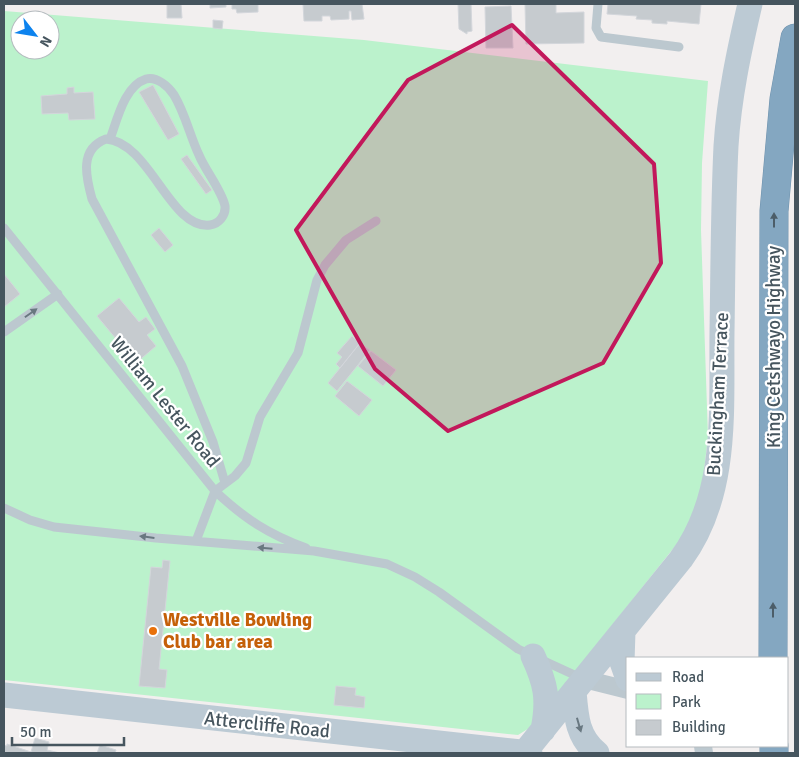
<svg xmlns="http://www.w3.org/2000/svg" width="799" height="757" font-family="Signika,sans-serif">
	<rect width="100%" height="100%" fill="#f2efef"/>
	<!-- green -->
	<path fill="#bbf2cc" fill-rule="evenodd" d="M4,11L364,40L708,81L702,163L701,230L708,437L702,487L688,530L531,727L518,735L4,680ZM20,20H50V50H20Z"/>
	<!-- building -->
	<path fill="#c6cbcf" stroke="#d3d6db" d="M167,4H181L182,18H167Z
		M210,4H226V7L210,8Z
		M232,4H258V12L237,13L236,9H232Z
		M303,4H362L364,19L352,20L351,11H349V19L331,20L330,16H322V21H304Z
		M458,4H471L472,31L467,32V34L459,29Z
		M525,4H556V13L584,12V43L526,44Z
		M608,4H701L699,24L667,21V24L652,23V20L636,19L637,16L607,14Z
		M511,6L513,48H486L485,7Z
		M213,20L223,21L222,29L213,28Z
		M153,85L179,134L168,140L139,92Z
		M74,87V93L93,92L95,119L69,120L68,113L42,114L41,96L67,94V88Z
		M187,155L212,190L206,194L181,159Z
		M159,228L173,245L165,252L151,235Z
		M4,274L20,294L4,307Z
		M119,298L139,322L146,317L155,329L147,335L156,346L136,363L97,316Z
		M352,336L360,343L340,368L336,364L342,357L337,353Z
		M360,343L370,350L337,391L328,383Z
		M371,351L396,370L383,386L358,366Z
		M347,381L372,400L359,416L335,396Z
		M163,560L170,561L159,669L167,670L165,688L139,686L151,567L162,568Z
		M336,686L356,688L355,695L365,697L364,708L334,705Z
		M35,738L49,742L47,750L60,753H4V745L7,746V744L31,752Z
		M100,745L116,750L115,753H97Z"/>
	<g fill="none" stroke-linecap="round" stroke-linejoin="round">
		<!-- highway casing -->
		<g stroke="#6f92ad" stroke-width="29">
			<path id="highway" d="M773,658L774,211L784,99L795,38
				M774,746V753"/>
		</g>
		<!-- lane -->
		<path stroke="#bcc8cf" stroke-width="9" d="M598,4L596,28L601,37L679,47
			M110,139C117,121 124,86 146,79C157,76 169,87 174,95C185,113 190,136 199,155C205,170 222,191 225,206C226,215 219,224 210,225C170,230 150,142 106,139C79,149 86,177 92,199L182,366L213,442L225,483
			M4,228L215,491C245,519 268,534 306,548
			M4,332L58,294
			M4,508L30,520L54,527L156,538L314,551L387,564L415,577L439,592L518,649L581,678
			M196,541L215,491L235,476L246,463L260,417L298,353L317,280L325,265L346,240L376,221"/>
		<!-- street -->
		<path stroke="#bcc8cf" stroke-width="18" d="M584,679L628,690
			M703,746L704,753"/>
		<!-- secondary -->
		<path stroke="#bccad4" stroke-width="25" d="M623,631L622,662L628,679
			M533,656C546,684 549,699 543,730
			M574,691C576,716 577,737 597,753
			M4,695L530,753
			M524,753L681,559C729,494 721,409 722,332C723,270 723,208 726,146C729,98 739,51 750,4"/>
		<!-- highway -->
		<use href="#highway" stroke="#84a7c1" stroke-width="28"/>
	</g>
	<!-- one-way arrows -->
	<defs><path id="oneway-solid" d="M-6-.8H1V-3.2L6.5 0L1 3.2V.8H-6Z" transform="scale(1.25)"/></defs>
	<g fill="#4c5d68">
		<use href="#oneway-solid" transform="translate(774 220) rotate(-90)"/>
		<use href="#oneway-solid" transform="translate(773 610) rotate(-90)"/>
	</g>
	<g fill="#697880">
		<use href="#oneway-solid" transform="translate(31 313) rotate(-35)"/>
		<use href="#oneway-solid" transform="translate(147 537) rotate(-173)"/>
		<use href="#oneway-solid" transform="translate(265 548) rotate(-175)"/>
	</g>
	<use fill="#697881" href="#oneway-solid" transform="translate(579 725) rotate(74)"/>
	<!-- marked area -->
	<path fill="#c2185b" fill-opacity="0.2" stroke="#c2185b" stroke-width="4" stroke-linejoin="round" d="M512,25L654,164L661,263L603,363L448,431L375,369L296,230L408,80Z"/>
	<!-- markers -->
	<circle fill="#e8710a" stroke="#fff" stroke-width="2" cx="153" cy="631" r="5"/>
	<g text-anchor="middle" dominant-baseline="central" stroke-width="4.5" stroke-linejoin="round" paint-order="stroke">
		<!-- street labels -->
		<g font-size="19" fill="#46555e" stroke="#fff">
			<text transform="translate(774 347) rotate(-90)">King Cetshwayo Highway</text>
			<text transform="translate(718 394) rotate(-87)">Buckingham Terrace</text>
			<text transform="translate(165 402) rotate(51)">William Lester Road</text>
			<text transform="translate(267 725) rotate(6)">Attercliffe Road</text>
		</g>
		<!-- food labels -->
		<g font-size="19" font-weight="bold" fill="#c56008" stroke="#fff" text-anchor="start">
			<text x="163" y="620">Westville Bowling<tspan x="163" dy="22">Club bar area</tspan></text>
		</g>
	</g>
	<!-- border -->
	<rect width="799" height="757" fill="none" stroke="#46555e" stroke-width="10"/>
	<!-- legend -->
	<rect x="626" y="657" width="162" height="90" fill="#ffffff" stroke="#b5bbbf"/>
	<rect x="636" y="673" width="25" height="8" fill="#bccad4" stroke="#b5bbbf"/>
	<text x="672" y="682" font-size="15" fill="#46555e">Road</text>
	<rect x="636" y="694" width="25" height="15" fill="#bbf2cc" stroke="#b5bbbf"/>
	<text x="672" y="707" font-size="15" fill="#46555e">Park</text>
	<rect x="636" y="720" width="25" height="15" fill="#c6cbcf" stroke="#b5bbbf"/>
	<text x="672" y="732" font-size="15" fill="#46555e">Building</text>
	<!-- north arrow -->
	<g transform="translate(35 35) rotate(121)"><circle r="24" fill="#ffffff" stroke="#b5bbbf"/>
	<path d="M0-4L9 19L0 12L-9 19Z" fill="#0d83ee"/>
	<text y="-8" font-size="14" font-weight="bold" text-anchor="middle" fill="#46555e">N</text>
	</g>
	<!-- scale -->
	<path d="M12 737v8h112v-8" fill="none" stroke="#46555e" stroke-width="2.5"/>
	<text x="20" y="737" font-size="15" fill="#46555e" stroke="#ffffff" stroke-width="4" paint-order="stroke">50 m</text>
</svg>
